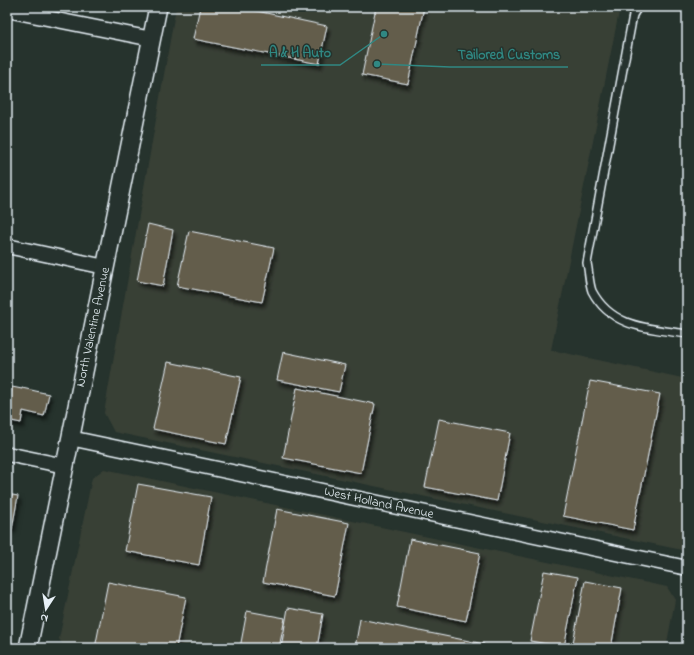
<svg xmlns="http://www.w3.org/2000/svg" width="694" height="655" font-family="'Indie Flower',sans-serif">
	<defs>
		<filter id="shadow"><feDropShadow dx="2.5" dy="4.5" stdDeviation="2" flood-color="#0009"/></filter>
	</defs>
	<rect width="100%" height="100%" fill="#26332d"/>
	<filter id="ink" filterUnits="userSpaceOnUse"><feTurbulence type="fractalNoise" baseFrequency=".025" numOctaves="2"/><feDisplacementMap in="SourceGraphic" scale="8" xChannelSelector="R" yChannelSelector="G"/><feConvolveMatrix kernelMatrix="1 2 1 2 8 2 1 2 1" color-interpolation-filters="sRGB"/></filter>
	<g filter="url(#ink)">
		<!-- built -->
		<path fill="#394036" d="M176,7H620L551,350L687,379V551L114,432L104,413Z
			M104,469L667,587L675,600L666,648H65L59,639L92,478Z"/>
		<!-- building -->
		<path fill="#645d4c" stroke="#e8f1f8" filter="url(#shadow)" d="M200,7H238L327,26L319,64L193,39Z
			M376,7H424L408,84L362,75Z
			M148,224L173,230L163,286L137,281Z
			M189,231L274,248L262,302L177,286Z
			M283,352L345,365L339,392L277,380Z
			M168,362L241,377L226,444L153,429Z
			M590,381L660,394L633,530L563,516Z
			M12,387L22,389V388L49,394L44,416L23,411L21,423L7,420V410Z
			M297,388L375,404L361,473L283,458Z
			M439,419L510,433L497,501L425,487Z
			M138,484L211,497L199,565L125,551Z
			M7,494L18,496L12,529L7,528Z
			M277,509L349,523L335,596L263,582Z
			M410,539L480,553L466,621L397,607Z
			M544,571L578,577L564,647L530,641Z
			M585,581L622,588L611,648H572Z
			M108,582L186,597L176,648H95Z
			M288,608L323,614L317,648H281Z
			M247,611L285,618L279,648H240Z
			M360,619L484,644L483,648H355Z"/>
		<g fill="none" stroke-linecap="round" stroke-linejoin="round">
			<!-- service casing -->
			<g stroke="#e8f1f8" stroke-width="10">
				<path id="service" d="M344,7H346
					M638,7L633,15L587,263C589,272 589,283 592,291C612,329 650,328 687,334"/>
			</g>
			<!-- minor casing -->
			<g stroke="#e8f1f8" stroke-width="17">
				<path id="minor" d="M7,10L152,39
					M7,246L105,267
					M70,438L687,568
					M7,454L65,466"/>
			</g>
			<!-- tertiary casing -->
			<g stroke="#e8f1f8" stroke-width="20">
				<path id="tertiary" d="M28,648L158,7"/>
			</g>
			<!-- service -->
			<use href="#service" stroke="#26332d" stroke-width="7"/>
			<!-- minor -->
			<use href="#minor" stroke="#26332d" stroke-width="14"/>
			<!-- tertiary -->
			<use href="#tertiary" stroke="#26332d" stroke-width="17"/>
		</g>
	</g>
	<g text-anchor="middle" dominant-baseline="central" stroke-width="3" stroke-linejoin="round" paint-order="stroke">
		<!-- street labels -->
		<g font-size="13" fill="#e8f1f8" stroke="#26332d">
			<text transform="translate(93 327) rotate(-78)">North Valentine Avenue</text>
			<text transform="translate(379 503) rotate(12)">West Holland Avenue</text>
		</g>
	</g>
	<!-- callouts -->
	<path fill="none" stroke="#308883" stroke-width="1.5" d="M384 34L340 65H261M377 64L450 67H568"/>
	<g fill="#308883" stroke="#26332d" stroke-width="1.5">
		<circle cx="384" cy="34" r="4"/>
		<circle cx="377" cy="64" r="4"/>
	</g>
	<g font-size="14" text-anchor="middle" font-weight="bold" fill="#308883" stroke="#26332d" stroke-width="3" stroke-linejoin="round" paint-order="stroke">
		<text x="300" y="57">A &amp; H Auto</text>
		<text x="509" y="59">Tailored Customs</text>
	</g>
	<!-- margin -->
	<rect width="694" height="655" fill="none" stroke="#26332d" stroke-width="24"/>
	<rect x="12" y="12" width="670" height="631" fill="none" stroke="#e8f1f8" stroke-width="1.5" filter="url(#ink)"/>
	<!-- north arrow -->
	<g transform="translate(46 609) rotate(192)" stroke="#26332d" stroke-width="3" paint-order="stroke">
	<path d="M0-3L7 15L0 10L-7 15Z" fill="#e8f1f8"/>
	<text y="-6" font-size="11" font-weight="bold" text-anchor="middle" fill="#e8f1f8">N</text>
	</g>
</svg>
